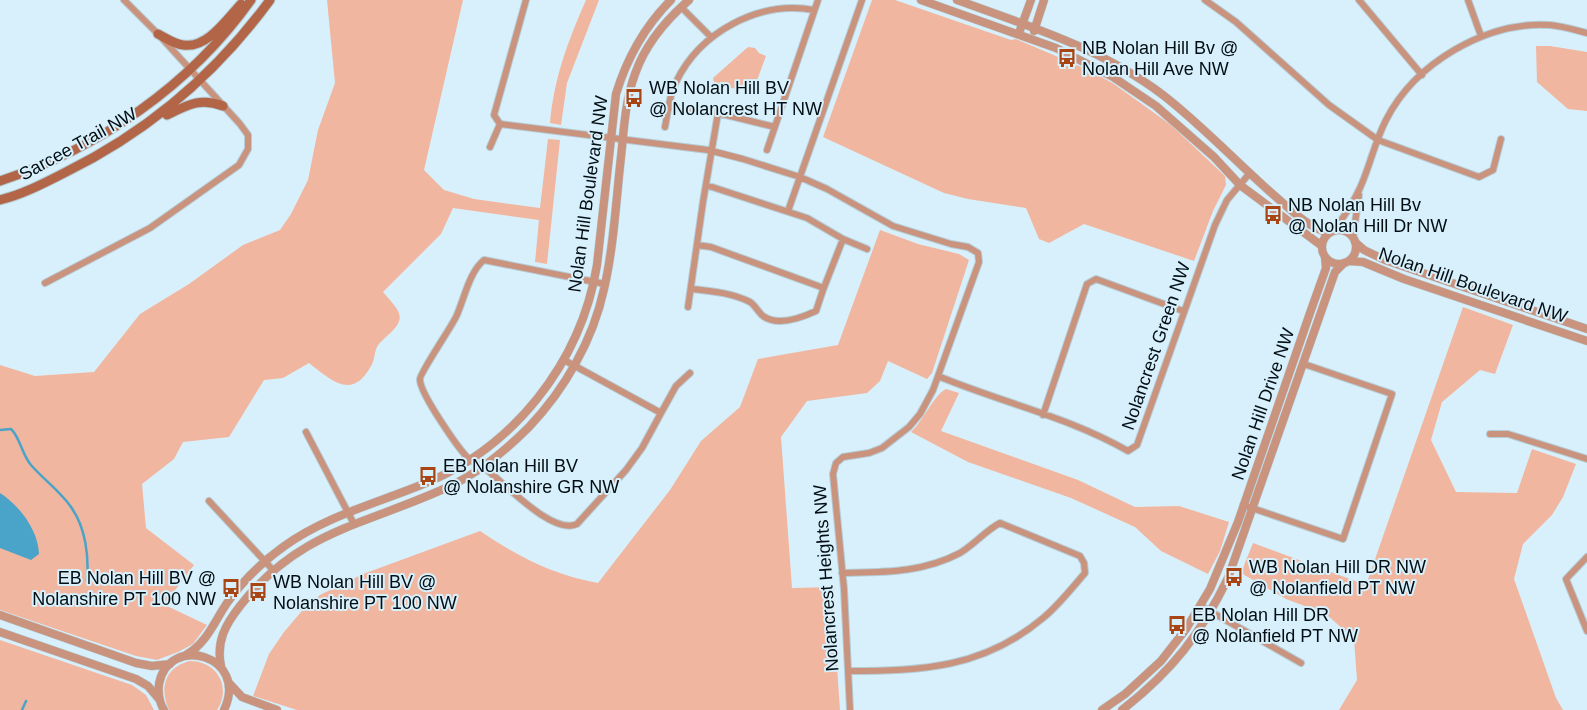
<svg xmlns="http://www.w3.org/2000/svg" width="1587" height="710" font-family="Arial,sans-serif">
	<rect width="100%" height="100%" fill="#d8f0fb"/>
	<!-- green -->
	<path fill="#f1b69f" d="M327,0H463L424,170L444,190L474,199L540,208L548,139L560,140L547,264L535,262L539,220L453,208L441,234L383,292C399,311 409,317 387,336C384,339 379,343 377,347C374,353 375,360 371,366C352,401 331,380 309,363L283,378L264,380L229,437L183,442L174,459L142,484L146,528L194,565L173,593L167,606L207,625L193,644L178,652L157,660L136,656L0,610V365L35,376L94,372L140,314L189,284L243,245L280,230L291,214L308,180L318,130L335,83Z
		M586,0H599L567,83L561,125L550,123C554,78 568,41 586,0Z
		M872,0H895L1011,40L1016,39L1091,71L1114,84L1171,125L1225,176L1226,185L1213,211L1194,261L1084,224L1049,243L1039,239L1026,208L968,199L944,193L823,137Z
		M1550,46L1587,52V111L1568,109L1537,82L1536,46Z
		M748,47L755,48L759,53L766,56L753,91L724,87L714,82L713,78Z
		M880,230L918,244L959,254L969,260L932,373L927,379L888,361L880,381L867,393L807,401L781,437L792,588L835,587L832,595L840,710H297L253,696L269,654L284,632L301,612L320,595L363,574L480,531C519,557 551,574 598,583L670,490L701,441L740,407L758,359L838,345Z
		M1463,307L1513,325L1495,374L1480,370L1442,402L1431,440L1456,492L1517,493L1532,449L1576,464L1563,497L1552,515L1523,544L1514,579L1556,698L1563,710H1339L1357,680L1354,639L1326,614L1286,599L1241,573L1253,543L1366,585Z
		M946,389L959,393L941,431L1078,480L1135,507L1179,506L1229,522L1220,551L1208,574L1161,551L1135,527L1071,498L968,462L911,432C924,420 933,396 946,389Z
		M0,640L132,685L146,695L154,710H0Z
		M190,661C217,661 232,687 217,710H169C159,688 165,667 190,661Z"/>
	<!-- water -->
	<path fill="#4aa3c8" d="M0,493C20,506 38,530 39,554L31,560L0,548Z"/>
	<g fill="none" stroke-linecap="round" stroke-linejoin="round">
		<!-- stream -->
		<path stroke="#4aa3c8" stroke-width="2.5" d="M0,430L11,429C20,437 22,455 31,465C44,480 60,491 71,507C86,528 89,557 87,581
			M22,710L26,701"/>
		<!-- minor casing -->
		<g stroke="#b6ccd6" stroke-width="8">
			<path id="minor" d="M526,0L494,115L500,124L708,150L743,159L800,177L827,189L893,226L951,244L968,247L978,253L979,262L933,390L920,414L909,427L882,448L869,453L843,457L836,463L833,474L844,589L850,710
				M1205,0L1236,22L1329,105L1378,140L1479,177L1493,170L1501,139
				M1359,0L1422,75
				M1468,0L1481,36
				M681,7L710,36
				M669,107L718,113L775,127
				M665,127C668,112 669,95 676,82C700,32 759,0 814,10
				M490,147L500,124
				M767,150L818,0
				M706,185L807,218L843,239L867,249
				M788,211L862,0
				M1334,230C1344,217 1353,203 1360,188C1370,166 1375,141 1386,120C1415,63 1486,21 1550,25C1562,26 1575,30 1587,33
				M1353,237L1359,195
				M45,283L150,228L239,165L248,149V135L240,124L158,34L124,0
				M692,289C711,291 733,293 750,302C755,305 758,312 763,316C778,327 801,318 816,311L823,290L821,287L711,247L697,245
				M823,290L843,239
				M688,307L703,202L718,113
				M564,360L661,413L642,448L626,470L577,524C552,536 503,481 483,467C479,464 473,463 470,460C459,450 419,392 420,379C420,373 450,329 456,317C464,300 469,272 484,260L605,284
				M938,376C1000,402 1069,417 1128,451L1137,445L1215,225L1227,200L1249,174
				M661,413L676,386L690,373
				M1043,415L1087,284L1096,279L1183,311
				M306,432L354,524
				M1490,434H1508L1587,459
				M209,501L273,570
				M1243,505L1343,539L1392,394L1304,364
				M1587,557L1566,579L1587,631
				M842,573C884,572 922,573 960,553C975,544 985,531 1000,523L1080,556L1084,563L1085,573C1071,589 1058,606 1043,618C984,668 922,671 848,671
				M1201,606L1301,663"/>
		</g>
		<!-- tertiary casing -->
		<g stroke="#b6ccd6" stroke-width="9">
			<path id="tertiary" d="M921,0L1056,48L1113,77L1156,106L1214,157L1240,185L1322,246
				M957,0C1029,26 1101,48 1163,95C1203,126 1238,164 1276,197C1291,210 1309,228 1329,233
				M1034,31L1044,0
				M1019,33L1031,0
				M1322 247a17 17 0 1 1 34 0a17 17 0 1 1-34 0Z
				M1355,242L1364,250L1385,260L1587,329
				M1349,261L1363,262L1404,279L1587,341
				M0,615L136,663L152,666L170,664
				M0,632L136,679L148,686L159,699
				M186,655C207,643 214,622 227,603C243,580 261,563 283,547C324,517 374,504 421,485C513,449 581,363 597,265L616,94C627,58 644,27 671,0
				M221,666C216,642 225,625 240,606C299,530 366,525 448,487C479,473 505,451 529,427C565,389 593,340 604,289C614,246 616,200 621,157C624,129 625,101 635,74C645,45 666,20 689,0
				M229,683L242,697L277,710
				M164,710C159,702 158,693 159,684C168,633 250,655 224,710
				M1102,710L1125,694L1161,661L1186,629L1210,589L1238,522L1310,313L1326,268L1325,257
				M1122,710C1172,671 1201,634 1228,578L1335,272L1344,263"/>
		</g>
		<!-- secondary casing -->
		<g stroke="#b6ccd6" stroke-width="11">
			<path id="secondary" d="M158,34C166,38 174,44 183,45C207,49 227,19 241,4
				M167,115C187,105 201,97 223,106
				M0,181C99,148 190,86 251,0
				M0,200C24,194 44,183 66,172C149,131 216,74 270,0"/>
		</g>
		<!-- minor -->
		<use href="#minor" stroke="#c9937e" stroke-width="6"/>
		<!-- tertiary -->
		<use href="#tertiary" stroke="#c9937e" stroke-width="8"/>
		<!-- secondary -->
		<use href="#secondary" stroke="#b36647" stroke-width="9"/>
	</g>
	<!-- icons -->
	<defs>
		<g id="bus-bare" transform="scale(1.5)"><path d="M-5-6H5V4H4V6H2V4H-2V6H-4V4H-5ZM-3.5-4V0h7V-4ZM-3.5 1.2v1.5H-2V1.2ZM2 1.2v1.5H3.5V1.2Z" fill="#a94413" stroke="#d8f0fb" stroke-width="2.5" paint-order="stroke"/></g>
	</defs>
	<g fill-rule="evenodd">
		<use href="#bus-bare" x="1067" y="58"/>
		<use href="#bus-bare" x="634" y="98"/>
		<use href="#bus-bare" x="1273" y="215"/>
		<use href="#bus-bare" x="428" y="476"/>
		<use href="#bus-bare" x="1234" y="577"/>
		<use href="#bus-bare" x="231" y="588"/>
		<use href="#bus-bare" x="258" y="592"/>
		<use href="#bus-bare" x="1177" y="625"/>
	</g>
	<g text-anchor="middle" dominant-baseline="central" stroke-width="4" stroke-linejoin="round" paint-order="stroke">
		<!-- poi labels -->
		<g font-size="18" fill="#020e14" stroke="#d8f0fb" text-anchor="start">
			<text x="1082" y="48">NB Nolan Hill Bv @<tspan x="1082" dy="21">Nolan Hill Ave NW</tspan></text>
			<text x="649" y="88">WB Nolan Hill BV<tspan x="649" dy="21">@ Nolancrest HT NW</tspan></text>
			<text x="1288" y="205">NB Nolan Hill Bv<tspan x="1288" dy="21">@ Nolan Hill Dr NW</tspan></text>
			<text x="443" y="466">EB Nolan Hill BV<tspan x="443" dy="21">@ Nolanshire GR NW</tspan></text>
			<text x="1249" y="567">WB Nolan Hill DR NW<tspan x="1249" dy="21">@ Nolanfield PT NW</tspan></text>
			<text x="216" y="578" text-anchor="end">EB Nolan Hill BV @<tspan x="216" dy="21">Nolanshire PT 100 NW</tspan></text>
			<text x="273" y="582">WB Nolan Hill BV @<tspan x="273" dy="21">Nolanshire PT 100 NW</tspan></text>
			<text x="1192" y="615">EB Nolan Hill DR<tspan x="1192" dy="21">@ Nolanfield PT NW</tspan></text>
		</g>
		<!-- street labels -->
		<g font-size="18" fill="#020e14" stroke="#d8f0fb">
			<text transform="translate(78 144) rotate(-29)">Sarcee Trail NW</text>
			<text transform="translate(588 194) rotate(-82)">Nolan Hill Boulevard NW</text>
			<text transform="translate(1473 285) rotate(19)">Nolan Hill Boulevard NW</text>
			<text transform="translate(1156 346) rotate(-71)">Nolancrest Green NW</text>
			<text transform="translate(1263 404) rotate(-71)">Nolan Hill Drive NW</text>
			<text transform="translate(826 578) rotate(-94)">Nolancrest Heights NW</text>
		</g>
	</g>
</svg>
